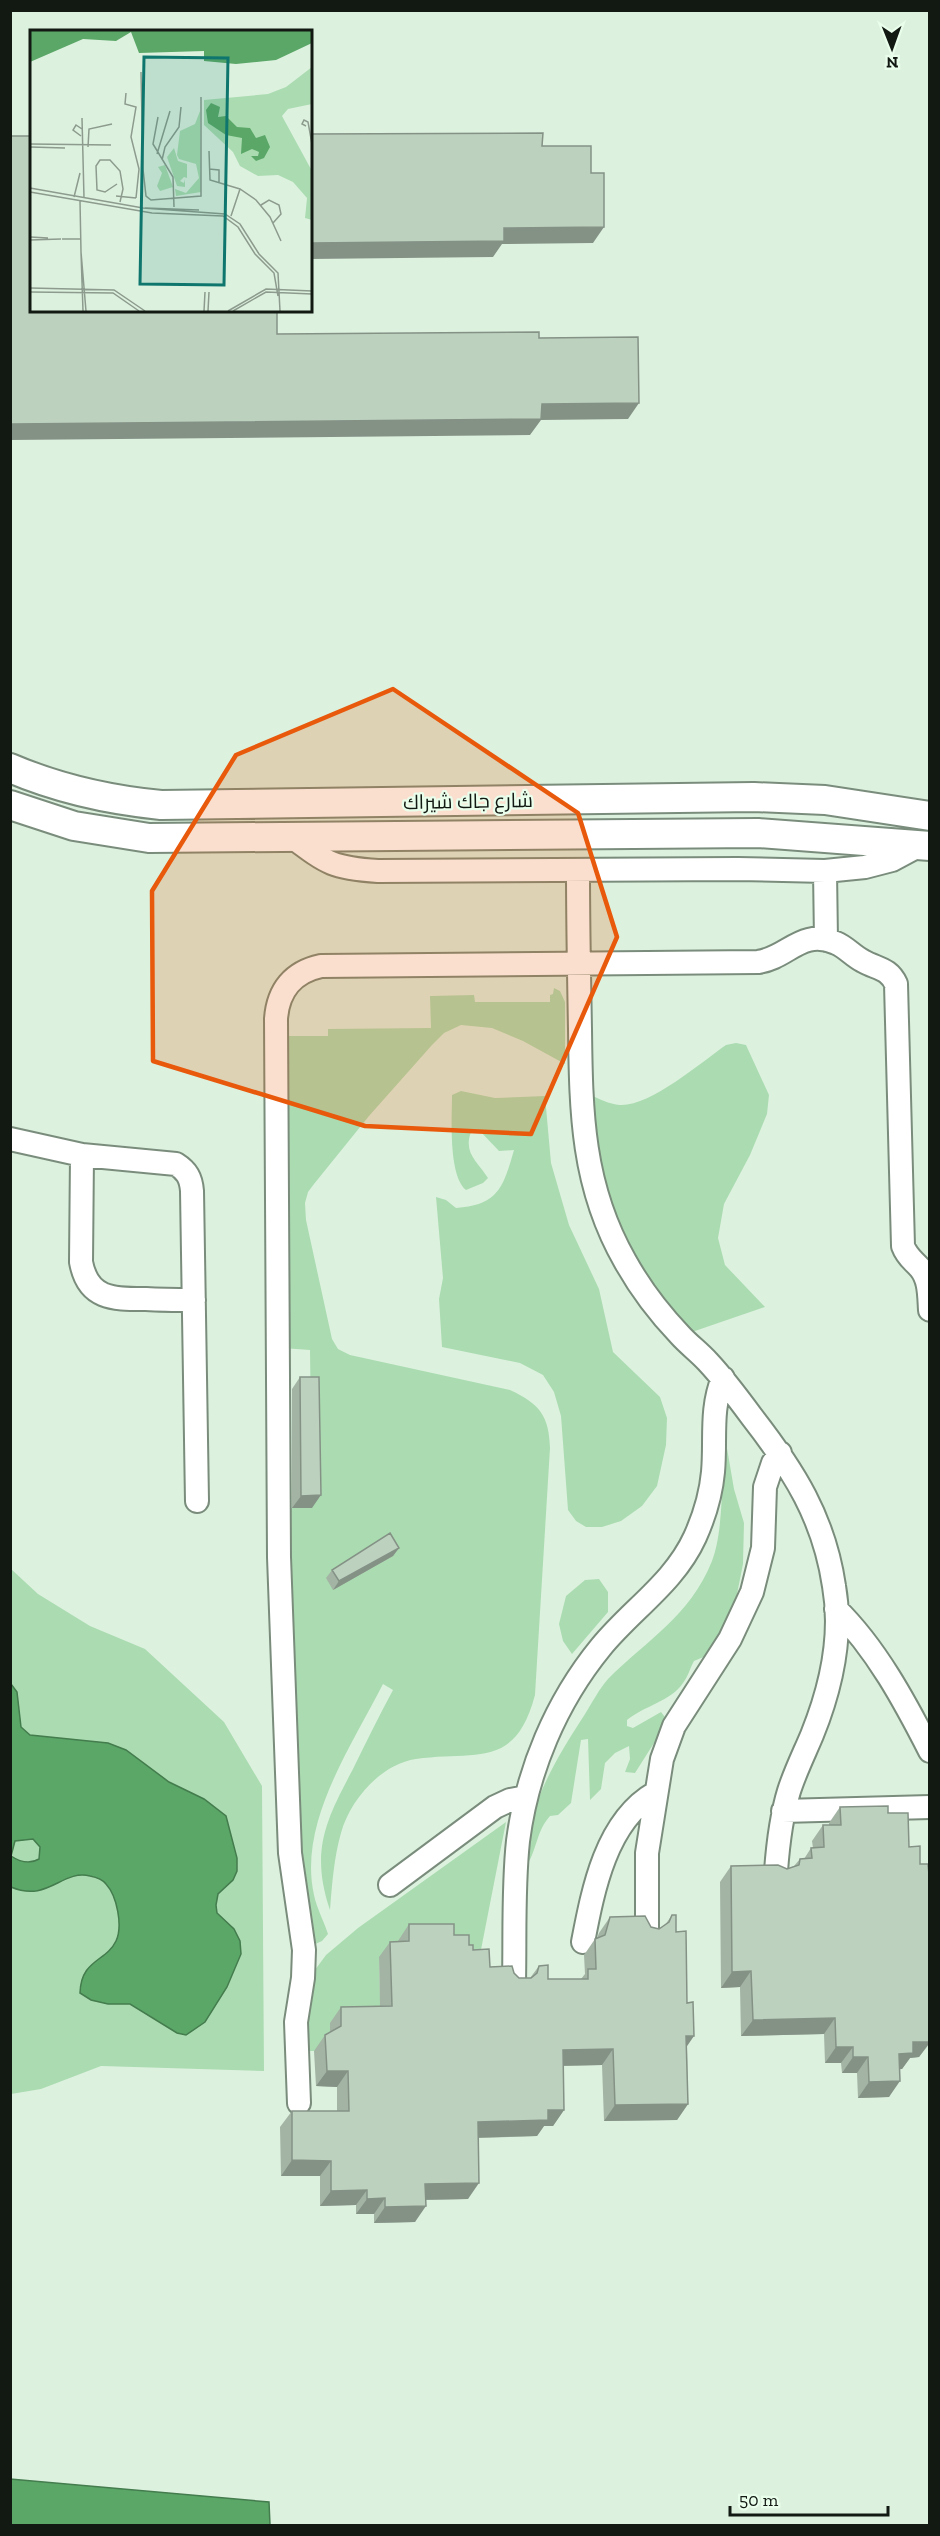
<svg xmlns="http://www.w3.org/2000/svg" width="940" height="2536" font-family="'Zilla Slab',Cairo,serif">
	<rect width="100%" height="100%" fill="#ddf1df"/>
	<!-- green -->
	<path fill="#abdcb1" d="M554,988L560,991L565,1002V1064L523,1041L492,1028L461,1025L444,1033L432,1045L369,1116L314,1184L308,1192L305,1203L306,1220L332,1339L338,1349L350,1355L510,1390C540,1404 549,1416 550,1448L535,1695C515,1771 474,1750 416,1759C381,1764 350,1800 341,1833C334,1857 332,1885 330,1910C310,1851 326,1820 353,1769C366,1742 379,1716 393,1690L383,1684C351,1747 298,1823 314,1895C317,1909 324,1921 328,1934L322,1941L311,1946L306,1943L283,1508H312L310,1350L282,1348L278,1036H328V1029L431,1028L430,996L474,995L475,1002H550V995L553,994Z
		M736,1043L746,1045L769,1095L767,1114L750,1155L724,1204L718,1238L725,1265L765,1307L692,1332L641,1278L607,1212L589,1094C599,1099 609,1104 620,1105C651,1106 700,1063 726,1045Z
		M461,1091L495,1098L545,1096L551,1163L569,1225L599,1289L613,1352L660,1397L667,1418L666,1445L657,1486L642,1506L621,1521L602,1527H586L576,1521L568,1510L561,1416L554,1392L543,1375L520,1363L442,1347L439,1299L443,1278L436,1197L446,1200L456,1208C498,1205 503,1188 514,1150L499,1151L479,1130L471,1132C463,1153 478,1162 488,1178L483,1183L466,1190C448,1175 452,1118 452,1095Z
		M723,1425L734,1489L744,1523L743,1564L733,1614L713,1653L694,1661C690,1668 688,1677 683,1683C671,1701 644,1706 627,1720V1726L633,1728L661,1712L668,1721L635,1773L625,1772L630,1759L629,1746L615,1753L605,1763L601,1789L590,1800L588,1739L581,1740L571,1803L558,1815L550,1816C536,1831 537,1852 525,1868C524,1811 555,1760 585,1714C592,1703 599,1689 608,1679C647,1640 690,1616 712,1561C725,1527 722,1462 723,1425Z
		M10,1568L38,1594L90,1626L145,1649L224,1722L262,1786L264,2071L101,2066L41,2089L11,2094Z
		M599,1579L608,1592V1612L572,1654L563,1641L559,1624L566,1596L585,1580Z
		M506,1822L478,1965L379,1957L380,1997L394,2022L330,2042L314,2051H303L312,1974L326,1955L358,1928Z"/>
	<!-- water -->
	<path fill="#5aa767" stroke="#447c4e" stroke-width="1.5" fill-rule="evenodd" d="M11,1684L17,1692L21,1727L30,1735L108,1743L126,1750L169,1782L204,1799L226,1816L237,1858V1871L233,1880L218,1894L216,1905L217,1913L234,1929L240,1941L241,1954L227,1987L205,2022L186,2035L177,2033L130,2004H108L91,2000L80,1993C81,1959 106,1962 116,1941C123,1926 117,1896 106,1884C103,1880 95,1877 90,1876C62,1869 48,1903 11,1887ZM33,1839L40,1847L39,1859C29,1865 20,1862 11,1856L15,1841Z
		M10,2479L269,2502L270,2525H11Z"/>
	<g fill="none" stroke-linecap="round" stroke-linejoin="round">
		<!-- minor casing -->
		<g stroke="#7a8d7c" stroke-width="26">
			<path id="minor" d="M292,837C328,864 333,868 378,871L738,869L825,871L865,867L892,860L920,845
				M578,870C578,923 579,976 580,1029C581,1112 582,1186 625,1261C640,1288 659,1313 680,1335C689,1345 699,1352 708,1362C724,1379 738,1398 752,1417C794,1471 824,1518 834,1586C843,1637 831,1688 812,1735C804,1754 795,1772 789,1791C781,1817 778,1844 776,1871
				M825,871L826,940
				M10,1139L82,1155L176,1164C187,1171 191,1178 192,1191L197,1501
				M82,1155L81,1262C88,1300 114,1299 146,1299C162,1300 178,1300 194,1300
				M836,1609C876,1648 905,1702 930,1751
				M783,1811L930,1807
				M390,1885L495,1807L510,1800L526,1797
				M647,1931V1853L662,1759L674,1726L730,1639L752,1592L763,1548L765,1487L773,1463L780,1453
				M583,1942C593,1890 606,1821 655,1793
				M514,1982C515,1935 513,1887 518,1841C527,1771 556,1702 601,1647C632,1609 674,1583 695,1537C704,1517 711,1494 713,1472C716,1439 710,1410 723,1378
				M299,2103L296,2022L303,1978L304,1950L290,1853L279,1557L276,1019C278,990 293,972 321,966L758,962C788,958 801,928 836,943C846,947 853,956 863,961C877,969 889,968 896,984L903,1246C907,1257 913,1260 920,1268C930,1280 929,1296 930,1310"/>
		</g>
		<!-- tertiary casing -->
		<g stroke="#7a8d7c" stroke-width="32">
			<path id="tertiary" d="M10,768C59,789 109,800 161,805L754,797L825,800L930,816
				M10,805L74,826L149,838L758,833L930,846"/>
		</g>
		<!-- minor -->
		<use href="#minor" stroke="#fff" stroke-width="22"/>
		<!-- tertiary -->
		<use href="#tertiary" stroke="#fff" stroke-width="28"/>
	</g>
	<!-- wall -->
	<path fill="#a3b4a4" d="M300,1377L312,1508H292V1389Z
		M399,1548L393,1556L333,1590L326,1578L332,1570Z
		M840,1807L888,1813L920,1864L930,1886V2043L919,2057L910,2058L902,2069H899L889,2097L858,2098L857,2073H842L841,2063H825L824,2034L741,2036L740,1987L721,1988L720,1882L731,1866L787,1869L794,1866L800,1859H804L811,1848H813L812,1841L823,1825H829V1823Z
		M672,1915L676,1932L687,2047L688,2104L677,2120L604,2121L602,2065L563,2066L564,2110L553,2126H544L537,2136L478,2138L468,2199L425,2200L415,2222L374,2223V2214H356V2205L320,2206V2176H281L280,2127L292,2111H337V2087L316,2086L314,2051L325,2035L330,2032V2023L341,2007L380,2006L379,1957L390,1942L398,1941L409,1924L454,1935L469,1945L490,1967L514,1973L519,1978H530L539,1966L548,1979H581L585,1974L584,1955L595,1939L597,1938L599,1933L610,1917L659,1929L665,1925Z"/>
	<!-- shaded-wall -->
	<path fill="#849286" d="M604,227L593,243L502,244L493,257L310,259V243L504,228Z
		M639,403L628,419L541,420L530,435L10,440V424L542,404Z
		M321,1495L312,1508H292L301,1496Z
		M399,1548L393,1556L333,1590L339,1581Z
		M751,1971L740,1987L721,1988L732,1972Z
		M835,2018L824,2034L741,2036L753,2020Z
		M686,2036H694L683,2052Z
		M913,2042H930L919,2057L910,2058L902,2069L888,2070L899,2054Z
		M836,2047H853L841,2063H825Z
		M613,2049L602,2065L552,2066L563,2050Z
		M853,2057H868L857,2073H842Z
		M327,2071H348L337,2087L316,2086Z
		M900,2081L889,2097L858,2098L869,2082Z
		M688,2104L677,2120L604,2121L615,2105Z
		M548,2110H564L553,2126H544L537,2136L467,2138L478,2122Z
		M292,2160L331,2161L320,2176H281Z
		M479,2183L468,2199L414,2200L425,2184Z
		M367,2190L356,2205L320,2206L331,2191Z
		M385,2198L374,2214H356L367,2199Z
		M426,2206L415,2222L374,2223L385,2207Z"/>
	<!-- building -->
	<path fill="#bdd1bf" stroke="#849286" stroke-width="1.5" d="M543,133L542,146H591V173H604V227L504,228V241L310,243V134Z
		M10,136H32V310H277V334L539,332V338L638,337L639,403L542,404L541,419L10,424Z
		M300,1377H319L321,1495L301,1496Z
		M390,1533L399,1548L339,1581L332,1570Z
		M888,1806V1813H908L909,1847L920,1846V1864H928L930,1886V1972H929L930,2042H913V2053L899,2054L900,2081L869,2082L868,2057H853V2047H836L835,2018L753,2020L751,1971L732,1972L731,1866L778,1865L787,1869L799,1865L800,1859L812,1858L811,1848L824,1847L823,1825H841L840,1807Z
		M672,1915H676V1932L686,1931L687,2003L693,2002L694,2036H686L688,2104L615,2105L613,2049L563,2050L564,2110H548V2120L478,2122L479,2183L425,2184L426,2206L385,2207V2198L367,2199V2190L331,2191V2161L292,2160V2111H349L348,2071H327L325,2035L341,2026V2007L392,2006L390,1942L409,1941V1924H454V1935H469V1945H473V1950L489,1949L490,1967L512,1966L514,1973L519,1978H531L537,1973L539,1966L548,1965V1979H588V1969H596L595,1939L605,1935L610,1917L645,1916L651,1927L659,1929L669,1922Z"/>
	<!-- marked area -->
	<path fill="#e8590c" fill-opacity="0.2" stroke="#e8590c" stroke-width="4.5" stroke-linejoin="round" d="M393,689L578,813L617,937L531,1134L365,1126L153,1061L152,891L236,755Z"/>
	<g text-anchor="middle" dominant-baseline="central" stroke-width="4.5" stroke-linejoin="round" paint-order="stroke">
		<!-- street labels -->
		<g font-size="20" fill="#121913" stroke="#eafeec">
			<text transform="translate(468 801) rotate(-1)">شارع جاك شيراك</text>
		</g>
	</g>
	<!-- overview -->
	<g transform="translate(30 30)">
		<rect width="282" height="282" fill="#ddf1df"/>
		<path d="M282,37V74L258,79L252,86L282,141V190L275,188L277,168L263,152L248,145L228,146L210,136L203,122L174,95V70L238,64L256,57ZM170,81L171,162L146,166L145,159L156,163L169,148L166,134L149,129L147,125L150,101L165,94ZM144,118L148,131L157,134V148L154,147L150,151L154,153L155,149V157L147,156L137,127ZM135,135L143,157L130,161L127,156L132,143L128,137Z" fill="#abdcb1"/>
		<path d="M0,1H282V13L246,30L206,34L174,31V21L109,23L101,2L86,11L53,9L0,32ZM181,73L190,77L188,87L196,86L207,97L220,98L226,108L235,105L240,117L234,128L226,131L221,126H228L229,122L222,119L211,124L212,108L196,105L178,93L176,80Z" fill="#5aa767"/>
		<path fill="none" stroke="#8c9b8d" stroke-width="1.5" d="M111,42L113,139L116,166L121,170L171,166V67M96,63L95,74L106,77L101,107L109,139L106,168M128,87L123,114L143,147L144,177M52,88L54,168M276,96L272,94L274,90L278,92L282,114M51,106L43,100L46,95L52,99M0,114L81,115M0,117L35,118M58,117L59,99L82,94M179,121L180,150L210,159L226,170L240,187L251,211M127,124L140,81M132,130L135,117L149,97L151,77M179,139L189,140V152M87,154L75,162L67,160L66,136L70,130H80L90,141L93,159L90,172M0,158L113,178L195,184L210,194L229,224L248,243L250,281M0,162L122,183L193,186L208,197L225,224L244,243L248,266M86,166L106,168M44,167L50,143M50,171L51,222M231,175L239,170L249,175L251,184L243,193M115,178L169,180M201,186L210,159M0,207L18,208M32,209H51M0,210L31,209M0,258L84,260L115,281M0,262L83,263L109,281M53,281L51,222L56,281M174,281L175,262M178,281L179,262M198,281L236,259L282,261M203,281L236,262L282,264"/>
		<path fill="#0f766e" fill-opacity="0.15" stroke="#0f766e" stroke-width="3" d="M114,27L198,28L194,255L110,254Z"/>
		<rect width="282" height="282" fill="none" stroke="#121913" stroke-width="3"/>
	</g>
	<!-- border -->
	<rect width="940" height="2536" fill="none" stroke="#121913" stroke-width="24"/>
	<!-- north arrow -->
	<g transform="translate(892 48) rotate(179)" stroke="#eafeec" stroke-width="4.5" paint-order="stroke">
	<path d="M0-4.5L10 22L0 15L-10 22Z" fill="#121913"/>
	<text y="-9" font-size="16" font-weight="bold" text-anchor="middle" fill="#121913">N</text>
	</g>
	<!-- scale -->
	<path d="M730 2506v9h158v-9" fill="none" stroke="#121913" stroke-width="3"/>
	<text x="739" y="2506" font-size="18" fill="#121913" stroke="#eafeec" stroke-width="4.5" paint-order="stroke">50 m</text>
</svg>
